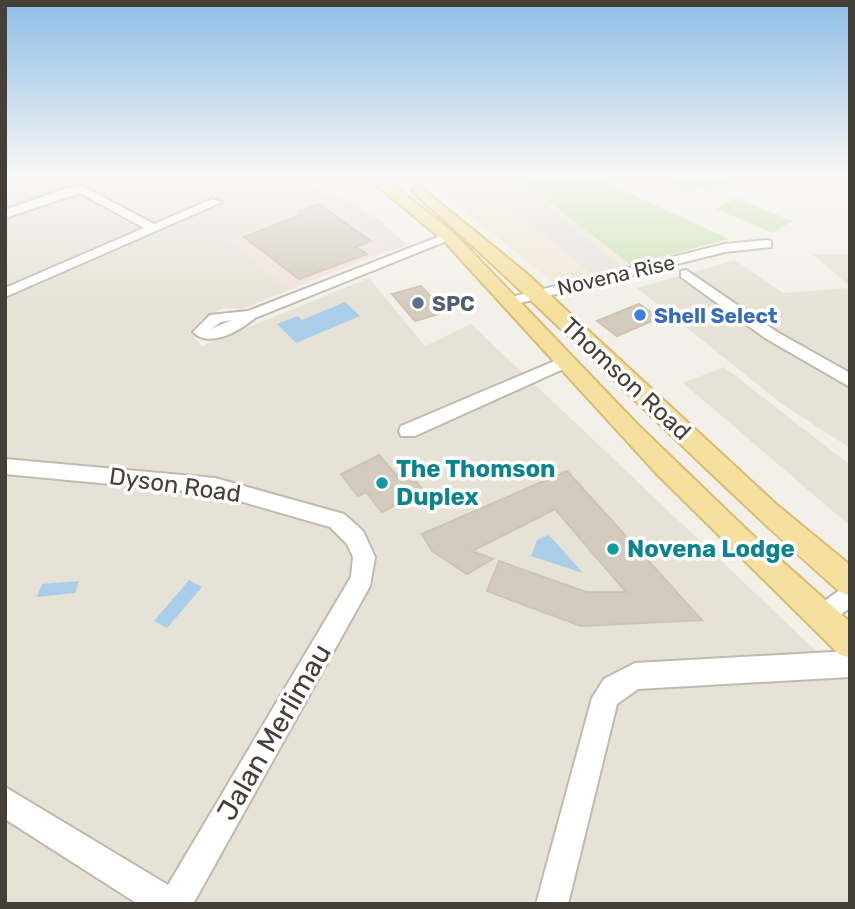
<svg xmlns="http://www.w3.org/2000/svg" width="855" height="909" font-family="Rubik,sans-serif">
	<rect width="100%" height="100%" fill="#f2f0e8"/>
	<!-- residential -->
	<path fill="#e6e2d6" d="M5,178H303L326,192L228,240L289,290L242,309L225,308L203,317L190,332L202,346L369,278L425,346L471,324L850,683V904H5Z
		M812,254H850V286Z
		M735,260L783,293L850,288V448L782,404L637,288Z
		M724,367L850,465V526L683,383Z"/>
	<!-- commercial -->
	<path fill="#f2e7d5" d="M419,178H519L631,265L555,284L434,186Z"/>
	<!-- medical -->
	<path fill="#f2e0dc" d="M326,192L347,207L389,250L289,290L227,240Z"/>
	<!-- green -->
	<path fill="#cce3b4" d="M596,178L729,239L631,265L519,179Z
		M666,178H740L709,192L700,188L687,194L676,190Z
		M736,198L792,221L773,233L716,209Z"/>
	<!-- parking -->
	<path fill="#e4e2df" d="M242,178H291L309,185L302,189L329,198L335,195L381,221L407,245L388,251L327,204L312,210Z
		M481,178H514L621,266L592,274L479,183Z"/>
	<!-- water -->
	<path fill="#aacde9" d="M345,302L360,316L296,343L277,324L298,316L302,320Z
		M549,535L583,573L531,556L537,540Z
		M189,580L202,587L167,628L154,621Z
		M79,581L75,593L37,597L42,584Z"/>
	<!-- building -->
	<path fill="#d3ccbe" stroke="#cdc4b2" stroke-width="2" d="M319,204L371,241L356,247L367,254L299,279L244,237L303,214L299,211Z
		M421,286L445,312L415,321L392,294Z
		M639,304L659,318L617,336L597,321Z
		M379,455L396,475L406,470L423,490L382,512L366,492L358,496L341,474Z
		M567,471L702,620L581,626L487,591L499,561L586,592H626L555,509L472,551L493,559L467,574L432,551L422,534Z"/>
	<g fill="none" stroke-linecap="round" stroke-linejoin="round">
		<!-- minor casing -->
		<g stroke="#c0baae" stroke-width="4">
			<path id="minor" d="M82,186L154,224L212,199L222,202L5,297V288L144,228L80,193L5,218V210L67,188Z
				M443,235L454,238L255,318C241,330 210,349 193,332L210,315L248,311ZM232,320L211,329L221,322Z
				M766,240L771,241V247L725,252L508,306L501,302L503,299L725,244Z
				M686,270L777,332L850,373V387L765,338L681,277V271Z
				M564,357L572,362L570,366L415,436H401L399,431L401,426Z
				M5,459L215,478L344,514L363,531L375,557L370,586L193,904H138L5,819V787L168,885L351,577L353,557L347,544L330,527L215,494L5,474Z
				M850,583V608L821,628L813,625L809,617L813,609Z
				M850,651V677L638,689L617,704L568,904H536L592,698L604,679L635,663Z"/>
		</g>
		<!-- major casing -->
		<g stroke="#d8bd70" stroke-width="4">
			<path id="major" d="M368,178H385L455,234L637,424L747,530L850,622V658L839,654L656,473L444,241Z
				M419,186L525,272L777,505L850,565V596L840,592C694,463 560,322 414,193L412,190Z"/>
		</g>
		<!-- minor -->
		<use href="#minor" fill="#fff" fill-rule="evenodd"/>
		<!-- major -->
		<use href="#major" fill="#f5e09f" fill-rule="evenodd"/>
	</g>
	<!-- sky -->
	<linearGradient id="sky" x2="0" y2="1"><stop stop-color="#8fbee8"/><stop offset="0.58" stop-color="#f9f8f5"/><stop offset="1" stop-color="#f9f8f5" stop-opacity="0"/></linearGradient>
	<rect width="855" height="305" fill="url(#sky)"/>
	<!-- markers -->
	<circle fill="#5c6f8a" stroke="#fff" stroke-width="2.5" cx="418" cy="303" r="7"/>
	<circle fill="#3f7fe0" stroke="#fff" stroke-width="2.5" cx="640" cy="315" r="7"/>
	<g fill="#0f9aa8" stroke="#fff" stroke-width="2.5">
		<circle cx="382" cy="483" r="7"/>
		<circle cx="613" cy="549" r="7"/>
	</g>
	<g text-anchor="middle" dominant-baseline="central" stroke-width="7" stroke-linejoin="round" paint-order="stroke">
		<!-- far-street labels -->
		<g font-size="21" fill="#454037" stroke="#fff">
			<text transform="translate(616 275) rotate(-13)">Novena Rise</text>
		</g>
		<!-- far-service labels -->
		<g font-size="21" font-weight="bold" fill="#4e5e75" stroke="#fff" text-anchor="start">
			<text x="432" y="303">SPC</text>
		</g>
		<!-- far-shop labels -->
		<g font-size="21" font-weight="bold" fill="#366cbe" stroke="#fff" text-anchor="start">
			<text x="654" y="315">Shell Select</text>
		</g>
		<!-- street labels -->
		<g font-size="24" fill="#454037" stroke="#fff">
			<text transform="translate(626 379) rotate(43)">Thomson Road</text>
			<text transform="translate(175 485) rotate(8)">Dyson Road</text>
		</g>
		<!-- culture labels -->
		<g font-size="24" font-weight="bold" fill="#0d838f" stroke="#fff" text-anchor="start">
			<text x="396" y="469">The Thomson<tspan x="396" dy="28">Duplex</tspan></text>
			<text x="627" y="549">Novena Lodge</text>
		</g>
		<!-- near-street labels -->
		<g font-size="28" fill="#454037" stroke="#fff">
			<text transform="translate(274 732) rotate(-60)">Jalan Merlimau</text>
		</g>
	</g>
	<!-- border -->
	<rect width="855" height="909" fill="none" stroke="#454037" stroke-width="14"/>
</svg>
